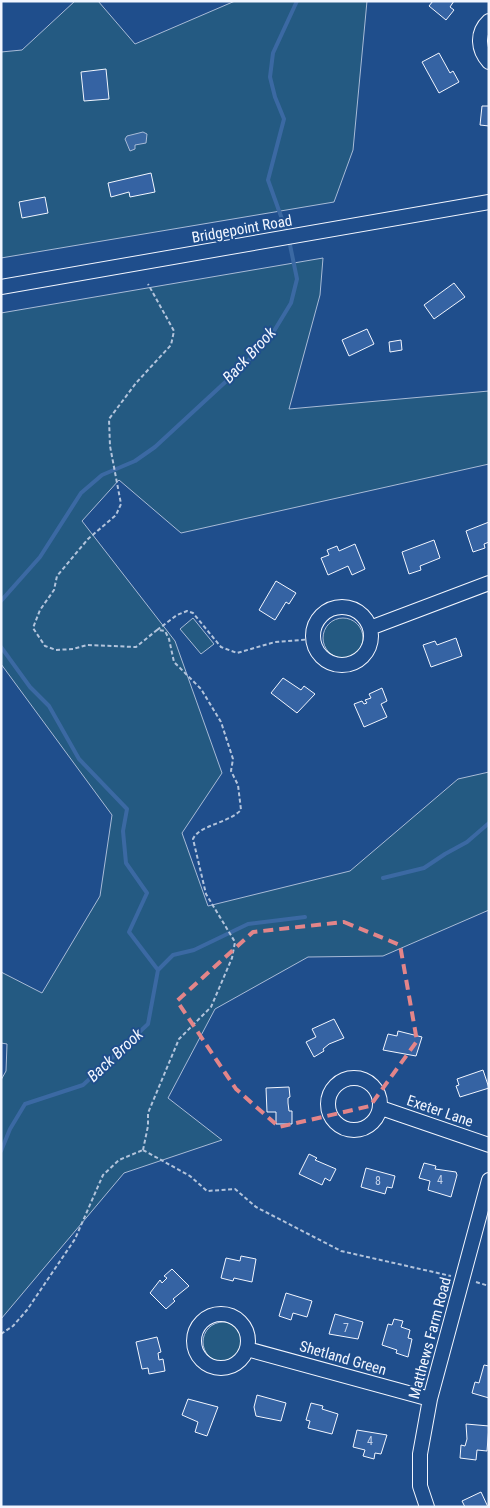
<svg xmlns="http://www.w3.org/2000/svg" width="490" height="1508" font-family="'Roboto Condensed',sans-serif">
	<rect width="100%" height="100%" fill="#1f4e8c"/>
	<!-- green -->
	<path fill="#245a82" stroke="#a8bbd7" d="M75,1H98L135,44L235,1H367L353,150L334,202L1,258V52L22,50Z
		M323,258L320,295L289,409L489,391V464L181,533L119,480L82,521L175,641L222,773L182,833L208,906L350,871L458,779L489,772V910L383,956L308,957L215,1009L168,1098L222,1140L124,1173L1,1319V1080L6,1071L7,1044L1,1043V972L42,993L100,896L112,815L1,664V313Z
		M193,618L214,644L201,654L180,629Z
		M323 638a20 20 0 1 1 40 0a20 20 0 1 1-40 0Z
		M203 1342a20 20 0 1 1 40 0a20 20 0 1 1-40 0Z"/>
	<!-- water -->
	<path fill="#3b69a3" stroke="#a8bbd7" d="M143,132L147,134L146,143L135,145V149L130,151L125,139L127,136Z"/>
	<g fill="none" stroke-linecap="round" stroke-linejoin="round">
		<!-- stream -->
		<path stroke="#3b69a3" stroke-width="4" d="M287,233L268,180L284,119L275,97L270,77L273,53L297,1
			M1,601L40,557L81,493L102,475L135,461L155,447L247,362L271,336L291,303L297,279L289,240
			M1,647L30,687L49,706L79,759L127,809L123,831L126,863L147,893L129,932L158,970L148,1024L83,1085L25,1104L10,1129L1,1151
			M383,878L424,868L445,854L467,842L489,823
			M158,970L173,955L194,950L248,924L305,917"/>
	</g>
	<!-- building -->
	<path fill="#3563a3" stroke="#f2f6ff" d="M433,1H454L450,7L454,10L446,20L429,6Z
		M439,53L450,73L453,71L459,82L439,93L422,62Z
		M106,69L109,99L84,101L81,72Z
		M482,106H489V126L480,125Z
		M151,173L155,192L130,197L129,192L111,197L108,183Z
		M45,197L48,213L22,218L19,202Z
		M454,283L465,297L434,319L424,305Z
		M367,329L374,344L349,356L342,340Z
		M401,340L402,350L390,352L389,342Z
		M489,522V542L484,544L485,548L473,552L466,531Z
		M434,540L440,558L420,566L421,570L409,574L402,552Z
		M355,544L365,569L352,575L348,566L328,575L321,558L329,555L327,550L337,546L339,551Z
		M276,581L296,593L289,604L286,602L275,620L259,610Z
		M456,638L462,656L431,667L423,645L435,641L437,645Z
		M283,678L301,690L304,686L315,694L297,713L271,693Z
		M382,688L387,701L381,704L387,717L364,727L354,704L362,701L364,704L367,703L365,700L371,698L369,694Z
		M334,1019L344,1038L329,1044L323,1049L324,1051L314,1057L306,1042L316,1037L312,1029Z
		M398,1031L422,1037L416,1056L383,1050L388,1034L397,1036Z
		M483,1070L489,1088L460,1097L456,1086L459,1085L457,1079Z
		M289,1087L290,1097L288,1098V1103L289,1111H292V1124H276V1112H267L266,1088Z
		M309,1154L317,1158L315,1160L336,1169L330,1181L325,1178L322,1185L299,1174Z
		M424,1163L436,1166L435,1169L456,1172L457,1175L451,1197L428,1190L430,1181L419,1178Z
		M366,1168L395,1176L392,1188L387,1187L385,1194L361,1187Z
		M241,1256L256,1259L252,1282L234,1278L233,1281L221,1278L226,1258L240,1261Z
		M172,1269L189,1286L173,1299L175,1301L166,1309L150,1293L160,1280L162,1283L167,1278L164,1276Z
		M286,1293L312,1301L307,1317L293,1313L291,1320L279,1316Z
		M335,1314L363,1322L358,1339L329,1334Z
		M394,1319L403,1321L401,1327L410,1330L408,1338L412,1339L408,1357L396,1353L397,1350L382,1345L388,1324L392,1325Z
		M157,1337L161,1352L158,1353L159,1360L163,1359L165,1371L149,1374L148,1368L142,1369L136,1342Z
		M484,1365L489,1366V1398L472,1393L475,1382L479,1383Z
		M257,1395L286,1403L281,1421L256,1416L254,1407Z
		M188,1399L218,1407L207,1436L195,1432L198,1422L182,1415Z
		M311,1403L323,1406L322,1409L338,1414L332,1434L308,1428L310,1421L306,1420Z
		M466,1424L489,1426L487,1451L477,1450L476,1460L460,1458L461,1445L465,1446L467,1439Z
		M357,1430L387,1435L381,1454L375,1453L374,1459L363,1456L365,1450L353,1447Z
		M481,1492L488,1507H465L462,1501Z"/>
	<g fill="none" stroke-linecap="round" stroke-linejoin="round">
		<!-- minor casing -->
		<g stroke="#f2f6ff" stroke-width="16">
			<path id="minor" d="M489,21C476,33 478,50 489,62
				M1,287L489,202
				M313 636a29 29 0 1 1 58 0a29 29 0 1 1-58 0Z
				M370,628L489,583
				M328 1104a26 26 0 1 1 52 0a26 26 0 1 1-52 0Z
				M381,1108L489,1145
				M194 1341a27 27 0 1 1 54 0a27 27 0 1 1-54 0Z
				M247,1349L430,1399
				M427,1507L420,1486V1454L430,1399L489,1180"/>
		</g>
		<!-- path -->
		<path stroke="#b3c4dc" stroke-width="2" stroke-dasharray="4 2.5" stroke-linecap="butt" d="M157,630L177,615L187,611L193,613L221,647L237,653L275,642L313,639
			M143,1150L148,1126V1113L179,1039L211,1007L232,958L235,942L206,894L193,839C199,825 227,824 241,810L238,785L231,771L233,759L221,722L201,689L174,662L169,639L165,631L157,630L136,647L87,645L73,649L56,650L45,646L33,628L40,610L54,590L57,576L88,539L116,515L121,504L110,446L109,419L136,383L171,345L174,331L148,284
			M143,1150L190,1176L207,1191L235,1189L256,1207L341,1251L451,1276
			M476,1282L489,1286
			M1,1334L13,1326L27,1310L75,1239L103,1175L119,1160L143,1150"/>
		<!-- minor -->
		<use href="#minor" stroke="#1f4e8c" stroke-width="14"/>
	</g>
	<!-- marked area -->
	<path fill="none" stroke="#e38589" stroke-width="4" stroke-dasharray="10 6" stroke-linejoin="round" d="M344,922L400,945L417,1041L370,1106L279,1127L236,1089L177,1001L253,932Z"/>
	<g text-anchor="middle" dominant-baseline="central" stroke-width="4" stroke-linejoin="round" paint-order="stroke">
		<!-- number labels -->
		<g font-size="12" fill="#c3d1e8">
			<text x="440" y="1180">4</text>
			<text x="378" y="1181">8</text>
			<text x="346" y="1328">7</text>
			<text x="370" y="1441">4</text>
		</g>
		<!-- street labels -->
		<g font-size="15" fill="#f2f6ff" stroke="#1f4e8c">
			<text transform="translate(242 229) rotate(-10)">Bridgepoint Road</text>
			<text transform="translate(440 1111) rotate(19)">Exeter Lane</text>
			<text transform="translate(430 1338) rotate(-75)">Matthews Farm Road</text>
			<text transform="translate(343 1358) rotate(16)">Shetland Green</text>
		</g>
		<!-- water labels -->
		<g font-size="16" font-style="italic" fill="#f2f6ff" stroke="#1f4e8c">
			<text transform="translate(249 355) rotate(-47)">Back Brook</text>
			<text transform="translate(115 1055) rotate(-43)">Back Brook</text>
		</g>
	</g>
	<!-- border -->
	<rect width="490" height="1508" fill="none" stroke="#f2f6ff" stroke-width="5"/>
</svg>
